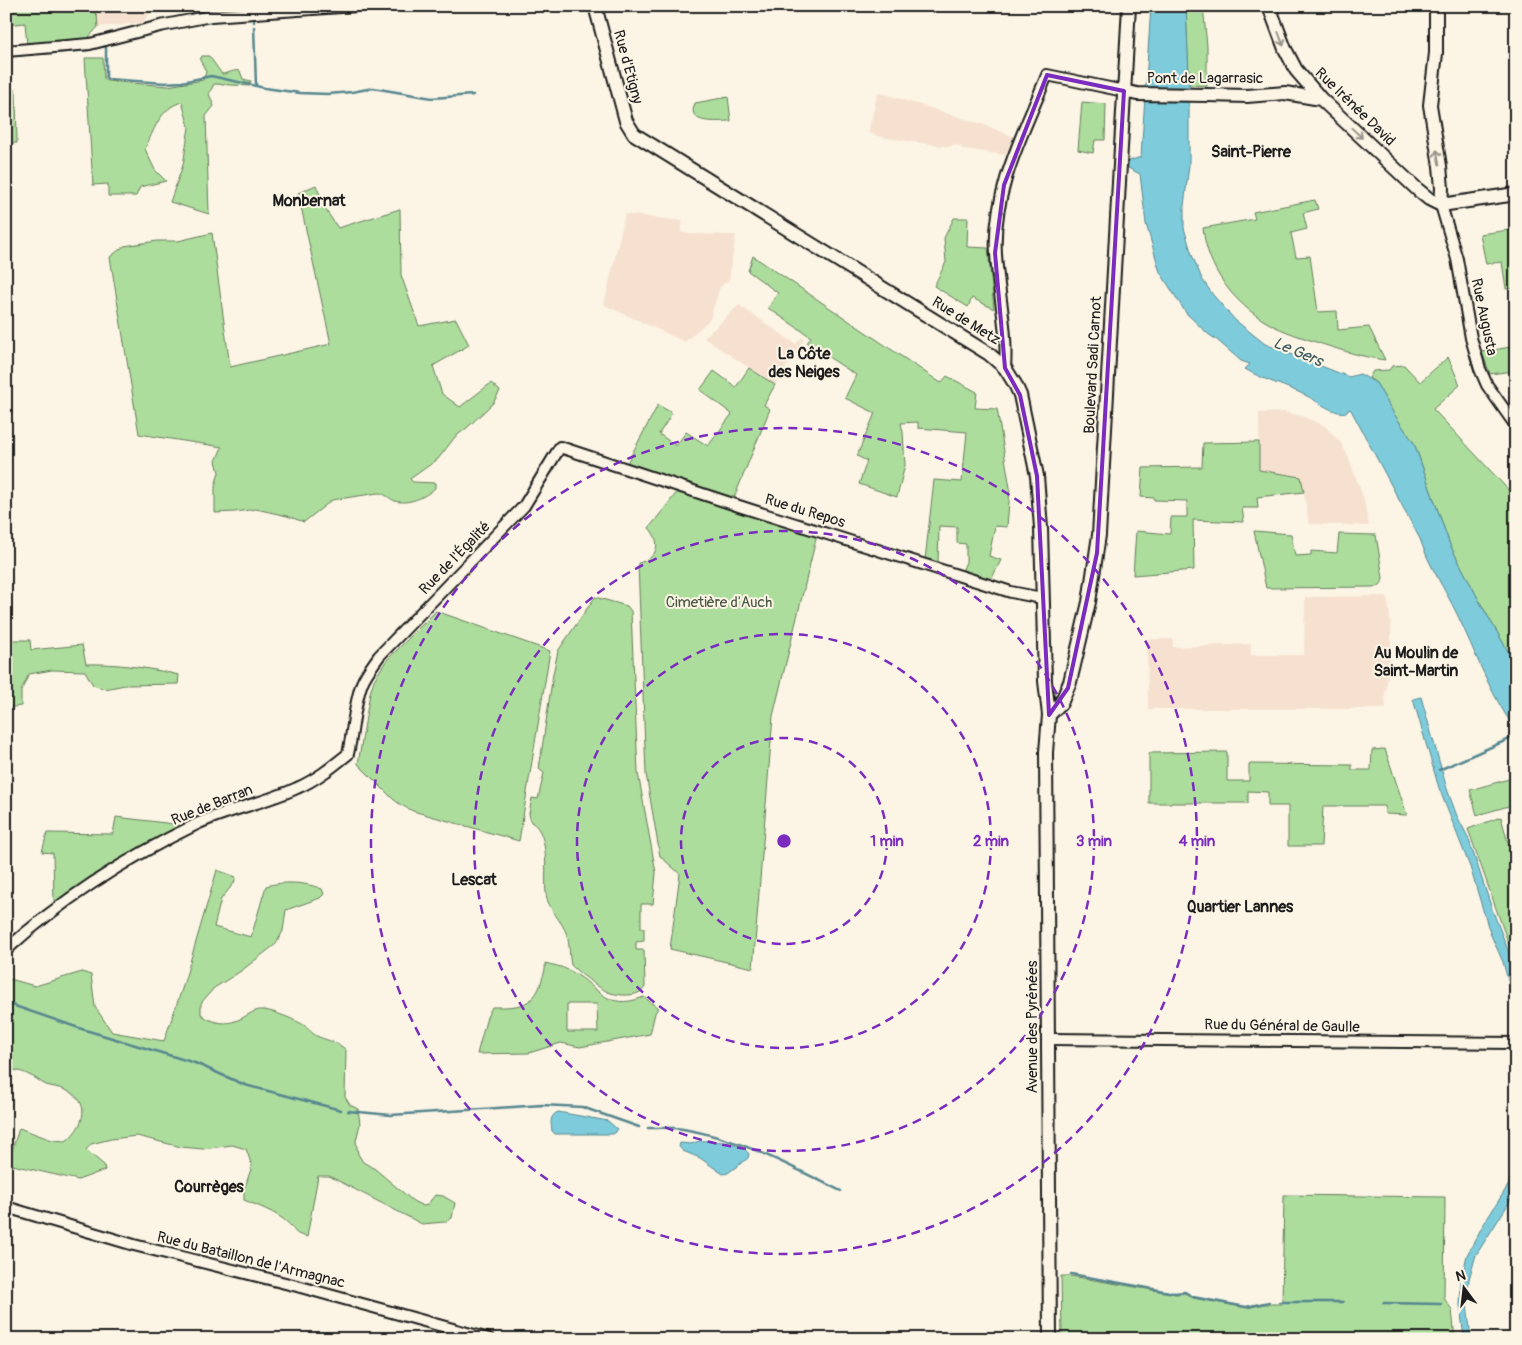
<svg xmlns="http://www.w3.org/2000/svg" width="1522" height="1345" font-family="Pangolin,sans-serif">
	<rect width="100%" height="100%" fill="#fcf5e5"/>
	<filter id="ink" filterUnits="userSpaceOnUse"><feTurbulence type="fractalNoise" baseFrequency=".02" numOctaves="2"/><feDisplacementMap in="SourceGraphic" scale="10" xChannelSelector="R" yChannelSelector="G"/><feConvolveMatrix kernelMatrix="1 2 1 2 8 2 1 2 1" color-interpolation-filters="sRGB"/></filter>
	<g filter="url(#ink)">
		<!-- built -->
		<path fill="#f6e1d0" d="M6,6H149L150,12L143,23L98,27L78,18L6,25Z
			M878,92L985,125L1014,137L1006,155L963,149L960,146L953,145L950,147L886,138L868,133Z
			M625,214L683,221L681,232L691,234L736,235L729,280L720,287L710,319L685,342L604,305Z
			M739,305L796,344L802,337L804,339L775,385L704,338Z
			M1284,412L1302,416L1325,426L1341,443L1348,456L1363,496L1369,526L1309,524L1301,477L1259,470V413Z
			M1387,596L1391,625V658L1385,695L1386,709H1148L1147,639H1173V647L1251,644V655H1304L1305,597Z"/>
		<!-- green -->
		<path fill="#addd9d" stroke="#647c5c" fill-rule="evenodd" d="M16,6H88L97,15L98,27L87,39L27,45L25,23L6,25V7Z
			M1186,6H1203L1207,46V86L1189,85Z
			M202,56H209L222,74C228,74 235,69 240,71L243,79L251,81L250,86L214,84L209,94L214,106L206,116L209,214L170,202L183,165L189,127L182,102C160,108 154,130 145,149L155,170L166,181L140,187L136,196H108V184L93,185L85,58H103L104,79L107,81L168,86L203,80L206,72L200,60Z
			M6,83L11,86L16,92L17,143H6Z
			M728,97L731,121C719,121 685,126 695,103Z
			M1082,102L1106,104L1105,140H1095L1093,153L1078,150Z
			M316,185L327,212L338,228L400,209L401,275L419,326L456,319L469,345L433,366L442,394L460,407L491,383L500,391L493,403L468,427L455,437L438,459L410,479L413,482L435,483V488C426,497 408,505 395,501C388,498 385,493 378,493L332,500L304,522L287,516L256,509L235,512L215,513V486L219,472L216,461L222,447L139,434L110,257L124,246L157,241H178L212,233L230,367L331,344L298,193Z
			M1315,200L1318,209L1303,213L1307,229L1291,233L1296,257L1310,256L1318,312L1337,311L1338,330L1369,327L1385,360C1363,357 1343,351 1322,344C1304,338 1284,332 1268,323C1233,303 1207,268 1203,228L1255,219L1253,212Z
			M954,218H968L967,247L988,248L994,309L972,298L968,307L934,286L946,262L944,238Z
			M1516,229V288L1506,289L1502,262L1486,264L1480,234Z
			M753,256L941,383L947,376L977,392L975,408L997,409L1010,488L1007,527L995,526L989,556L1001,560L991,580L962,571L966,562V544L957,543V527L939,526L938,564L925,560L934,480L962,482L967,432L918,428V422L901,423L903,432L905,465L897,497L859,484L867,461L857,456L875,413L845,398L856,375L807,343L811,337L768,308L778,293L748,271Z
			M1516,346V378L1514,371L1490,374L1482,352Z
			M1448,357L1460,385L1433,409L1516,498V504L1512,506L1516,511V665L1482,606L1450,545L1414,443L1394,414L1376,383L1369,378L1373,371L1389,370L1392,366L1404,365L1420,382Z
			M749,368L775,385L764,405L770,409L734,498L627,463L658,405L672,413L659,434L676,446L686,432L708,446L732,414L700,390L714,371L736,387Z
			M1259,442V470L1301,477L1304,492L1257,497L1258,508H1242L1244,522L1193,520L1194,570L1133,575L1136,531L1170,534L1171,517H1187V501L1154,500V498L1141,497L1143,468L1202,467L1203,443Z
			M678,491L817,535L773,716L753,968L670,949L680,874L660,856L646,774L638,563C657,559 663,543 649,528Z
			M1254,531L1291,534L1295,556L1311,555V551L1337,553L1339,534L1376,535L1383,578C1382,585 1380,586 1373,587L1266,588Z
			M595,597L627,606L631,611L638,773L656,873L653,904H641V928H644V941L636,942V950H644L645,987C640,997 621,996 611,993C604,992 576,971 571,965C569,956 570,945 567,935C562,920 548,910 546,894C544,874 551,833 531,822L529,814L532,798L538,799L544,773L539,769L553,674L558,651Z
			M436,611L550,651L519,841L413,811L401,805L393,799L358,764L370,693L374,680L386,661Z
			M6,640H30L31,650L82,645L86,664C117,663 149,668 179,675L178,684L125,685L105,689L93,685L85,671L52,670L29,674L21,691V706L6,708Z
			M1385,749L1407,815L1385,814V806H1323L1321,846H1288V806H1268V792L1248,791V803H1149V753L1227,752V781H1249V764L1352,765V770H1371L1372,750Z
			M1516,777V804L1477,815L1470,790Z
			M116,817L174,824L179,827L95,874L54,903L53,853L42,852L47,833L113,834Z
			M1501,817L1516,872V965L1468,829Z
			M217,870L236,877L234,883L221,899L214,927L251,937L266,886C283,881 306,882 322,889L324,894L320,898L286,910L283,931L276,944L241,971L214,988L201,1003V1014C211,1023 227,1026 240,1019C249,1015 254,1009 264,1010C274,1011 295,1020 304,1025C309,1029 312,1034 319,1037C329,1041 338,1042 346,1050L345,1097L350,1105L358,1109L360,1124L356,1141L358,1154L363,1162L375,1169L413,1201L423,1206L427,1205L435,1195L443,1196L455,1203L452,1218L445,1222L422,1224L329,1176H318L307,1237C292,1233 297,1232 288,1223C276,1212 258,1206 244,1200V1190L252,1166L246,1149L232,1145L203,1149L181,1147L137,1136L111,1139L91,1144L86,1150L104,1165L105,1170L78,1180L8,1164L19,1128L52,1140L66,1141C85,1126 92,1100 65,1090C59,1087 52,1087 46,1085C40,1082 35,1077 29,1075C22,1071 14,1070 6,1069V978L35,986L82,972L91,975L95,1007L112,1032L164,1041L183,986Z
			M545,963C552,965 561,966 568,970C598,983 603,1013 644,997L658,1008L655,1013L650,1034L580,1047L561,1043L529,1053L477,1054L487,1017L492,1007C515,1007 533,1008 541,983C543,975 546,971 545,963ZM567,1004H597L598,1032H567Z
			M1284,1195L1445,1197L1444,1298L1452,1310L1455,1339H1062L1061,1276H1071L1176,1294L1185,1293L1193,1298L1247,1308L1264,1304H1282Z"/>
		<!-- water -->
		<path fill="#7eccdb" stroke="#57868f" d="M1151,6H1186L1189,75V165L1184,206V228L1192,255L1202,279L1213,295L1235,320L1265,344L1349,377L1360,374L1376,383L1394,414L1414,443L1450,545L1482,606L1516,665V730C1490,695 1476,653 1457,614C1445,589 1429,566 1420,539L1351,410L1349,409L1347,412C1334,415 1319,402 1307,396C1287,386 1265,381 1245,369L1250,364L1241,361L1217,340L1208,334L1186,313L1160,272L1146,224L1140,174L1128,168L1129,161L1141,157Z
			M1421,697L1447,789L1457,816L1468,837L1492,909L1508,950L1516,977V1010L1503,962L1490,933L1470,867L1439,788L1413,699Z
			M1516,1084V1192L1476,1255L1469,1279L1467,1303L1471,1339H1464L1460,1305L1461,1282L1467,1255L1482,1227L1509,1184L1513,1166Z
			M558,1112L608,1121L617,1129L616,1132L613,1134H555L552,1131C551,1123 549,1116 558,1112Z
			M699,1141C712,1140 742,1142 749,1154L748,1158L728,1173L723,1174L700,1158L683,1151L679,1147L680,1143L691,1144Z"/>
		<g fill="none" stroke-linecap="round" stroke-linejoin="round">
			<!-- stream -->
			<path stroke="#57868f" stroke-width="2.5" d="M245,6L246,8
				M254,17V22
				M254,27L256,85
				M95,48L106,46V77L107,79L165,83L182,82L211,76L265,88L300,93L328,94L352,92L373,88L432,98L473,95
				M39,54L89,50
				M12,56L34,54
				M1439,770L1516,736
				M6,1003L82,1029L195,1063L245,1085L341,1110
				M348,1111L391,1115L542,1105L582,1107L639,1127
				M648,1128C659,1128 672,1127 683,1129C742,1139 788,1165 841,1191
				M1071,1274L1175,1293L1185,1292L1193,1297L1246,1307L1269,1302
				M1279,1302H1343
				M1383,1303L1441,1304"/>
			<!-- minor casing -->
			<g stroke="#1c1c1c" stroke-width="14">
				<path id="minor" d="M6,51L90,44L160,26L211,16L356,6
					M1441,205L1457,259L1471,338L1480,369L1487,385L1516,426
					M1005,368C1008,329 998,292 996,254C992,191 1024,132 1047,75L1124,91
					M6,950C62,899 129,857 197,824C229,809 265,803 297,788C316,780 332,767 348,754C353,732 354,704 362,683C366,673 373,665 379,656L524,506L560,447L745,508L1011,592L1042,598
					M1048,1039L1516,1043
					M6,1207L134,1245L297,1286L489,1339"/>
			</g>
			<!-- major casing -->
			<g stroke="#1c1c1c" stroke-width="16">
				<path id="major" d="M595,6L626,121L634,134L989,354L1005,368L1015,384L1020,395L1037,476L1041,528L1045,681L1049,715L1046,752L1050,1339
					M1269,6L1285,49L1296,70L1321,99L1418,190L1429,199L1441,205
					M1436,6V53L1430,105L1440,166L1442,188L1441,205
					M1124,91L1137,94L1207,95L1247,96L1285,93L1321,99
					M1441,205L1516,194
					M1049,715L1061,703L1070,682L1089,602L1099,535L1129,6"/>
			</g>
			<!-- minor -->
			<use href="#minor" stroke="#fcf5e5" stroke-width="10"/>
			<!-- major -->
			<use href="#major" stroke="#fcf5e5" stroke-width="12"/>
		</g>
		<!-- one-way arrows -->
		<defs><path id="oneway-shaft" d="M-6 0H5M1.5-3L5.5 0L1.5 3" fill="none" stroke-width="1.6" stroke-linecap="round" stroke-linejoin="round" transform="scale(1.25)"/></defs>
		<g stroke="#97938b">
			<use href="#oneway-shaft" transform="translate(1281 39) rotate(69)"/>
			<use href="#oneway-shaft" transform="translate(1357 133) rotate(43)"/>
			<use href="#oneway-shaft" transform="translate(1438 157) rotate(-100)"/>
		</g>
	</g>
	<!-- marked area -->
	<path fill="none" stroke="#7b2cbf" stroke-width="4" stroke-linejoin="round" d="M1047,75L1124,91L1097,553L1068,688L1049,715L1037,476L1020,395L1005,368L995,253L1004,185Z"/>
	<!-- distance rings -->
	<g fill="none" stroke="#7b2cbf" stroke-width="2.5" stroke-dasharray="9 6">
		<circle cx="784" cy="841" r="103"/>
		<circle cx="784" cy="841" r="207"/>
		<circle cx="784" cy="841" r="310"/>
		<circle cx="784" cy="841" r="413"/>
	</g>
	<g text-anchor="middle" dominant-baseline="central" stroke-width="4" stroke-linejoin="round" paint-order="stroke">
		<!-- street labels -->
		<g font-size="15" fill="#1c1c1c" stroke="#fcf5e5">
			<text transform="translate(628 67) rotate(75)">Rue d'Etigny</text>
			<text x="1205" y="78">Pont de Lagarrasic</text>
			<text transform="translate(1355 107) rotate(44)">Rue Irénée David</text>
			<text transform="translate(1484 317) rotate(78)">Rue Augusta</text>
			<text transform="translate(966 321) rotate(32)">Rue de Metz</text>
			<text transform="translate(1093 365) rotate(-87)">Boulevard Sadi Carnot</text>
			<text transform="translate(805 511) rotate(17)">Rue du Repos</text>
			<text transform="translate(455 558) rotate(-46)">Rue de l'Égalité</text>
			<text transform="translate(212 805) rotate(-22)">Rue de Barran</text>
			<text transform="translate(1282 1026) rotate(1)">Rue du Général de Gaulle</text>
			<text transform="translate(1032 1027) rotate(-90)">Avenue des Pyrénées</text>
			<text transform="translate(251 1260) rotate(14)">Rue du Bataillon de l'Armagnac</text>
		</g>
		<!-- park labels -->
		<g font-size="15" fill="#485643" stroke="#fcf5e5">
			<text x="719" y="602">Cimetière d'Auch</text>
		</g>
		<!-- neighbourhood labels -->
		<g font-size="16" font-weight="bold" fill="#1c1c1c" stroke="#fcf5e5">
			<text x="1251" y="152">Saint-Pierre</text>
			<text x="309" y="201">Monbernat</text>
			<text x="804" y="354">La Côte<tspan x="804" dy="18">des Neiges</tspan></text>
			<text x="1416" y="653">Au Moulin de<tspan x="1416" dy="18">Saint-Martin</tspan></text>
			<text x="474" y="880">Lescat</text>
			<text x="1240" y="907">Quartier Lannes</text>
			<text x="209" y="1187">Courrèges</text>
		</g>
		<!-- water labels -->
		<g font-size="16" font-style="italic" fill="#3e5a5f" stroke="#fcf5e5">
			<text transform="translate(1298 352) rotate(23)">Le Gers</text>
		</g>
	</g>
	<circle cx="784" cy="841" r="8" fill="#7b2cbf" stroke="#fcf5e5" stroke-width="2.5"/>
	<g font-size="15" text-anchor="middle" font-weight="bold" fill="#7b2cbf" stroke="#fcf5e5" stroke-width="4" stroke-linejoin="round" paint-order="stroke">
		<text x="887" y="846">1 min</text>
		<text x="991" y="846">2 min</text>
		<text x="1094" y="846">3 min</text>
		<text x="1197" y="846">4 min</text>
	</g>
	<!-- margin -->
	<rect width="1522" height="1345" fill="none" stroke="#fcf5e5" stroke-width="25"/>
	<rect x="12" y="12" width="1497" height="1320" fill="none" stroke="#1c1c1c" stroke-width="2" filter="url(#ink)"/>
	<!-- north arrow -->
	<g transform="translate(1464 1288) rotate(345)" stroke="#fcf5e5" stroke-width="4" paint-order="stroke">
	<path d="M0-4L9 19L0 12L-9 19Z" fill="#1c1c1c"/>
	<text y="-8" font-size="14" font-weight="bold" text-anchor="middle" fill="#1c1c1c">N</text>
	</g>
</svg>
